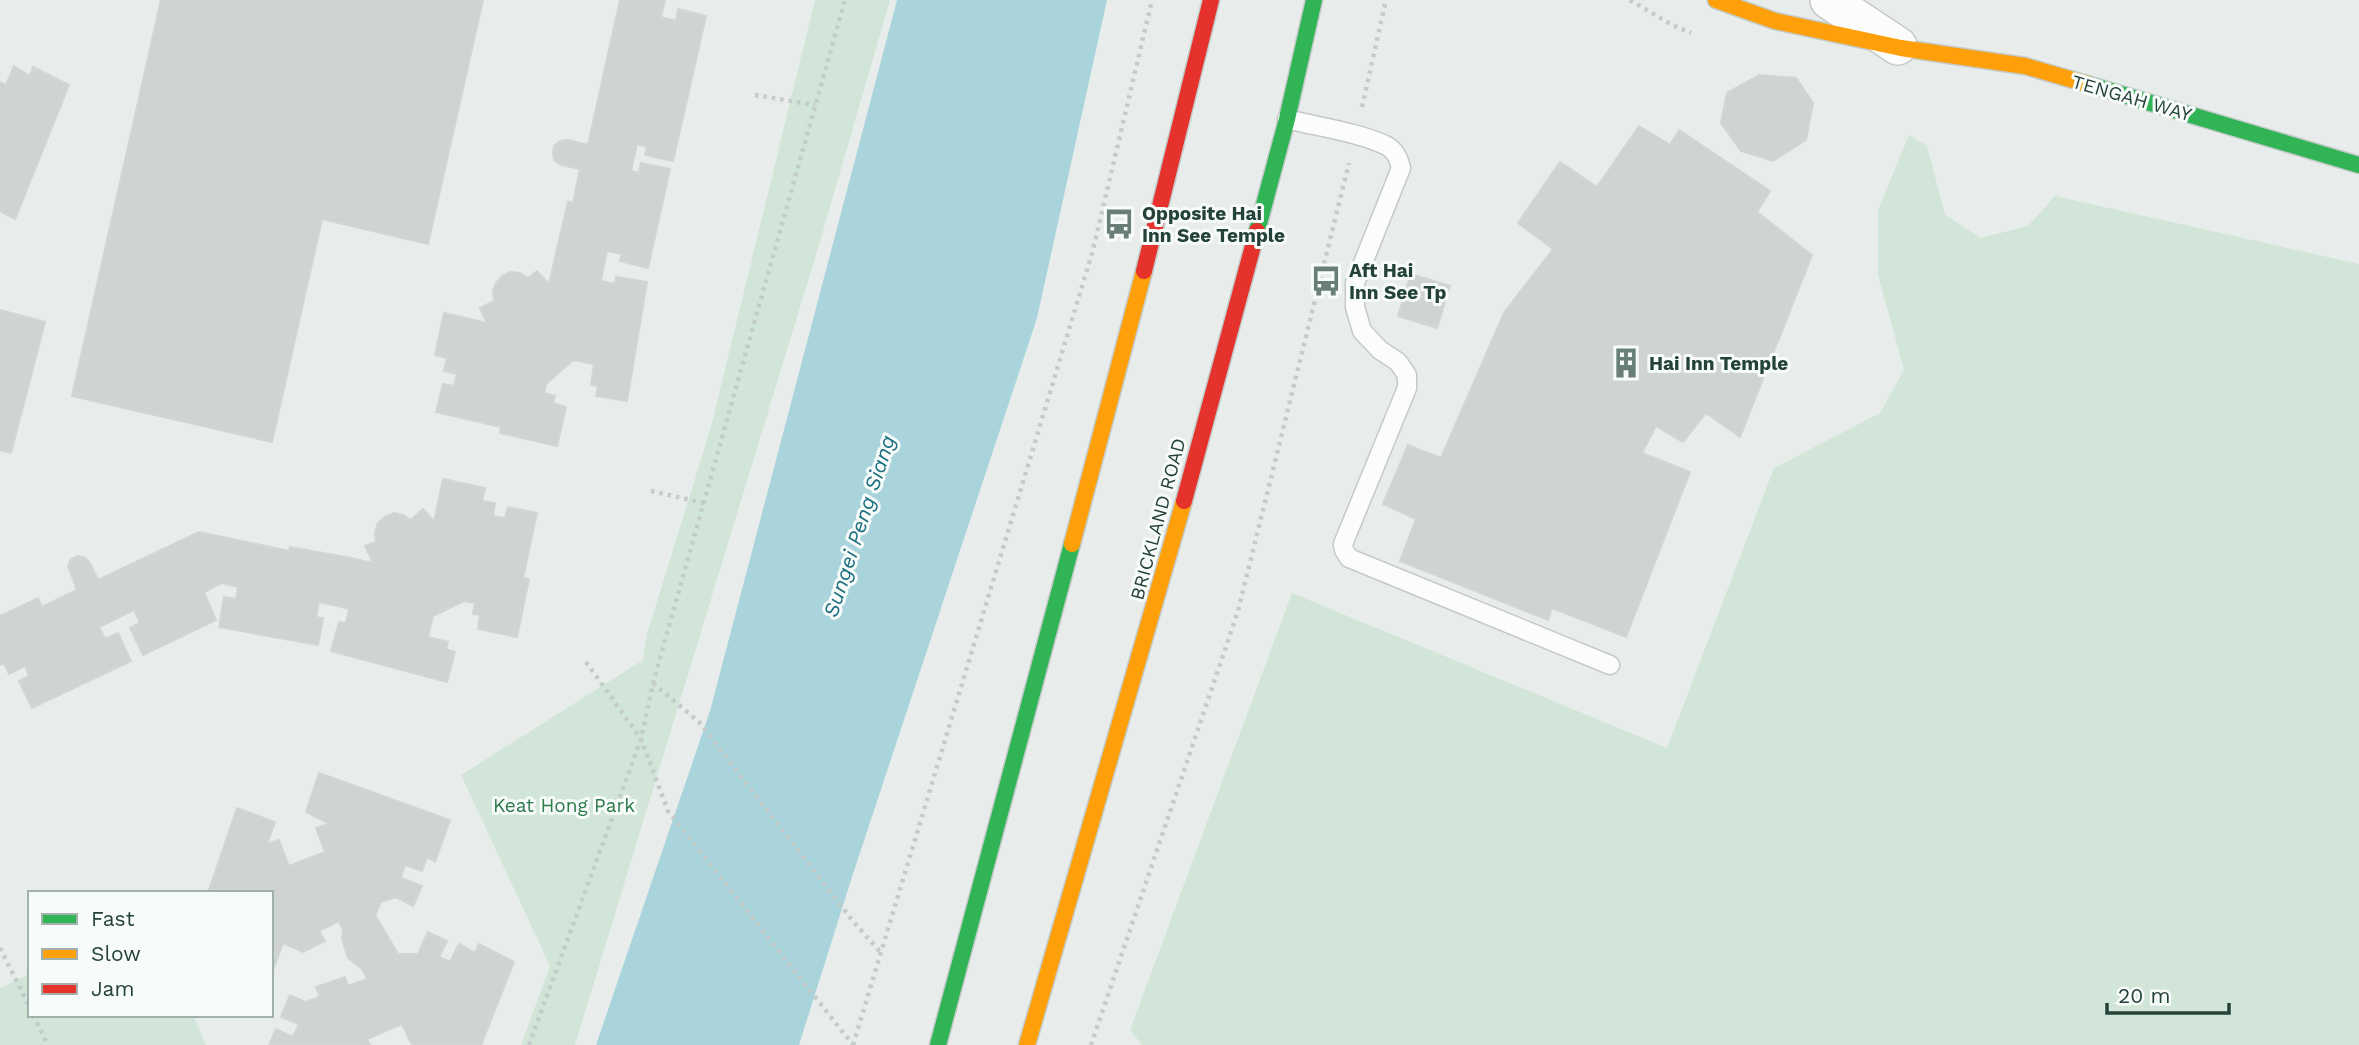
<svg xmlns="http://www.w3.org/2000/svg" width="2359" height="1045" font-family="'Work Sans',sans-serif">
	<rect width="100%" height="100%" fill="#e8edeb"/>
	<!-- green -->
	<path fill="#d1e6d8" d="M815,0H890L819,245L575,1045H521L550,966L461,775L643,660L647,634L711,427Z
		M1909,135L1927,146L1945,214L1980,238L2028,226L2055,196L2359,264V1045H1142L1130,1030L1292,593L1667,748L1774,468L1880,413L1904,370L1878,275V210Z
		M30,974V1015H193L206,1045H0V988Z"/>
	<!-- water -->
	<path fill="#a9d4db" d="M897,0H1107L1037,318L851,880L799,1045H596L710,711Z"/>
	<!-- building -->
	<path fill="#cfd4d2" stroke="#d1d6d4" stroke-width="2" d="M161,0H483L428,244L322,219L272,442L72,396Z
		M620,0H665L661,17L676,21L678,9L706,16L673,161L645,155L647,147L637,144L631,171L639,173L641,163L670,169L648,268L620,261L622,254L607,251L603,269L555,258L568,202L573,203L580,169L562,165L555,161L553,154L554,146L560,141L568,140L588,145Z
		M14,66L30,76L33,67L69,85L15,219L0,211V82L6,85Z
		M1759,75L1796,78L1813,103L1806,140L1773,161L1741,151L1721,123L1727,93Z
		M1639,126L1670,145L1679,130L1770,191L1757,212L1812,255L1740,437L1706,413L1683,442L1656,426L1642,453L1690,472L1626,637L1552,608L1548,620L1400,561L1416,519L1383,504L1408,445L1441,458L1504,313L1553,249L1518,223L1560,162L1597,187Z
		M555,258L603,269L601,281L615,284L616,277L647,282L627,401L596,396L598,386L591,385L594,364L573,360L546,384L544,393L555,396L553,403L566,407L557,446L500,433L501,427L436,412L443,384L454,386L457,374L444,371L447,358L435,355L444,313L487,323L480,308L494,301L493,291L496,283L502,276L511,272L520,273L528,278L537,271L549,284Z
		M1411,274L1450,286L1437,328L1398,316Z
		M0,310L45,322L11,453L0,450Z
		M443,479L485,488L482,501L495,503L493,516L505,518L508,507L537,513L523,578L529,579L517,637L478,629L480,615L473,614L475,603L464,601L433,616L428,637L448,642L446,649L455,652L447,682L331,651L339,622L346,623L349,609L338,606L346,557L373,563L365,546L376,542L375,532L378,523L385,517L394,513L403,515L411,520L423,509L434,522Z
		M199,532L289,551L290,547L346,557L338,606L319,602L316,617L323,618L318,645L219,627L224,597L236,599L238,587L222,583L204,592L216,620L143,655L130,628L140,623L134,610L99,627L105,639L118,633L131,661L32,708L19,681L29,676L25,666L9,674L4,663L0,665V616L38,598L42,607L77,590L68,566L71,559L78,556L85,558L90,563L98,580Z
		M319,773L450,820L435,862L427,857L422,871L405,865L401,878L422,886L413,906L396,897L381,902L375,915L398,954H418L428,932L447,941L439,957L450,962L459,944L475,953L479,944L514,962L481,1045H412L402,1024L367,1039L370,1045H269L276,1029L293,1037L299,1024L281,1017L290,995L305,1002L320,997L316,987L345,977L348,986L367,979L363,970L348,958L342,939L343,930L339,921L319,931L325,941L303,952L283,943L274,968L271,967V893H208L237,808L275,822L267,844L279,840L289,866L325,852L316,828L330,824L306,812Z"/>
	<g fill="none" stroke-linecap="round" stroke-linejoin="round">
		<!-- lane casing -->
		<g stroke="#c5cac8" stroke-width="21">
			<path id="lane" d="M1287,119C1317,127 1359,132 1387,146C1396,151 1399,159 1401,168L1355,283V307L1362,331L1380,350L1398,362L1407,375V388L1343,544L1344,550L1349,558L1610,665"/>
		</g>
		<!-- street casing -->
		<g stroke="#c5cac8" stroke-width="40">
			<path id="street" d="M1829,0L1898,46"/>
		</g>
		<!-- fast casing -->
		<g stroke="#c3cbc8" stroke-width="19">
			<path id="fast" d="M2087,84L2359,165
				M1257,231L1287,119L1314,0
				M938,1045L1072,544"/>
		</g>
		<!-- slow casing -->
		<g stroke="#c3cbc8" stroke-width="19">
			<path id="slow" d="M1716,0L1775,21L1901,48L2025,66L2087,84
				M1072,544L1144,271
				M1027,1045L1184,501"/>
		</g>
		<!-- jam casing -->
		<g stroke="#c3cbc8" stroke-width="19">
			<path id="jam" d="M1144,271L1211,0
				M1184,501L1257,231"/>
		</g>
		<!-- path -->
		<path stroke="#c3ccca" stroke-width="4.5" stroke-dasharray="3.5 5" stroke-linecap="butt" d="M1630,0L1672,25L1691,33
			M755,95L815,105
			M1362,107L1386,0
			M651,491L704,503
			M586,662L641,739L668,811L853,1045
			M653,683L699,722L852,920L882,954
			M0,948L30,1008
			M33,1015L48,1045
			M529,1045L641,739L653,683L845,0
			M853,1045L1093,250L1152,0
			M1091,1045L1238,611L1349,163"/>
		<!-- lane -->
		<use href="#lane" stroke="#fcfcfc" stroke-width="18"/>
		<!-- street -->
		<use href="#street" stroke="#fcfcfc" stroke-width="37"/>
		<!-- fast -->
		<use href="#fast" stroke="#30b455" stroke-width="16"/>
		<!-- slow -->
		<use href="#slow" stroke="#ff9f0a" stroke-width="16"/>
		<!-- jam -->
		<use href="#jam" stroke="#e5322d" stroke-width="16"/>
	</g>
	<!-- icons -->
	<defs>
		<g id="bus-bare" transform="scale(2.415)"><path d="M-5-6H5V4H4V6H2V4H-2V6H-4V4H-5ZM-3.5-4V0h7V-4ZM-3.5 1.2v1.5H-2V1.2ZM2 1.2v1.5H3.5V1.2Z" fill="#697e78" stroke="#f7fbf9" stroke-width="2.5" paint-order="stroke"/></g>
		<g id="building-bare" transform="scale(2.415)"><path d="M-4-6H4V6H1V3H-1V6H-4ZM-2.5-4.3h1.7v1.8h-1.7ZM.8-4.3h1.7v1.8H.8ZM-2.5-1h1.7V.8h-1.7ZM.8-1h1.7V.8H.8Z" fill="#697e78" stroke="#f7fbf9" stroke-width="2.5" paint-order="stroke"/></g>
	</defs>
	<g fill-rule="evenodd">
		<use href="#bus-bare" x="1119" y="224"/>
		<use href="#bus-bare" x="1326" y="281"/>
		<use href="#building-bare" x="1626" y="363"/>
	</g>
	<g text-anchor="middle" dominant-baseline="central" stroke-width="6" stroke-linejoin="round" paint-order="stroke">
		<!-- street labels -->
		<g font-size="19" fill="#24423a" stroke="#f7fbf9">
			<text transform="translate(2132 98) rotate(16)">TENGAH WAY</text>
			<text transform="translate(1158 519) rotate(-75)">BRICKLAND ROAD</text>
		</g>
		<!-- poi labels -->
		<g font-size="19" font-weight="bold" fill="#24423a" stroke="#f7fbf9" text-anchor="start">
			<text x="1142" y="213">Opposite Hai<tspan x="1142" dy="22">Inn See Temple</tspan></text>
			<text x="1349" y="270">Aft Hai<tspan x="1349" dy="22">Inn See Tp</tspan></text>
			<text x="1649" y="363">Hai Inn Temple</text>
		</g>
		<!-- park labels -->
		<g font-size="19" fill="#2d7a4b" stroke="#f7fbf9">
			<text x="564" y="805">Keat Hong Park</text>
		</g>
		<!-- water labels -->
		<g font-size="21" font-style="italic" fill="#1c6f80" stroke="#f7fbf9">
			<text transform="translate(859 526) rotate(-72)">Sungei Peng Siang</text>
		</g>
	</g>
	<!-- legend -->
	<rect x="28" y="891" width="245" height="126" fill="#f7fbf9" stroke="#a3b1ad" stroke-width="2"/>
	<rect x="42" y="914" width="35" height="10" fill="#30b455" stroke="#a3b1ad" stroke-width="2"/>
	<text x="91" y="926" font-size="21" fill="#24423a">Fast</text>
	<rect x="42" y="949" width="35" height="10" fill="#ff9f0a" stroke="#a3b1ad" stroke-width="2"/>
	<text x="91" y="961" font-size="21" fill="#24423a">Slow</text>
	<rect x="42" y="984" width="35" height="10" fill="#e5322d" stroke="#a3b1ad" stroke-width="2"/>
	<text x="91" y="996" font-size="21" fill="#24423a">Jam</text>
	<!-- scale -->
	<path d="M2107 1003v10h122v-10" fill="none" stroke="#24423a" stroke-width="3.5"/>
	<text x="2118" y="1003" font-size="21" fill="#24423a" stroke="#f7fbf9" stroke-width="5" paint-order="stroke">20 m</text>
</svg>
